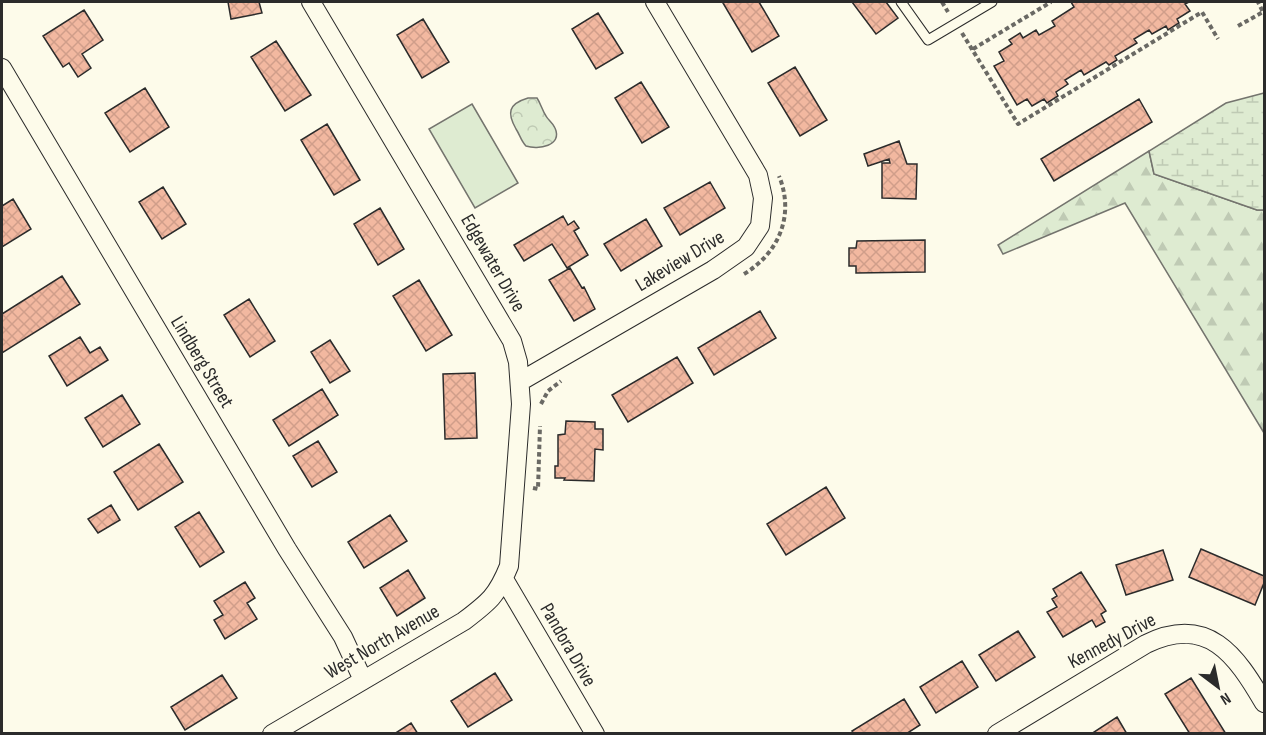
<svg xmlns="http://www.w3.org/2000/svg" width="1266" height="735" font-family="'Sofia Sans Condensed',sans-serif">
	<defs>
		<pattern id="forest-firs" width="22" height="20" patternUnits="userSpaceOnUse" patternTransform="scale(1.5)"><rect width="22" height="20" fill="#deebd1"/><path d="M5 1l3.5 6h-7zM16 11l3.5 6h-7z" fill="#bfcab4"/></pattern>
		<pattern id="wetland-marsh" width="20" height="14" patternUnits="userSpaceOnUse" patternTransform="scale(1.5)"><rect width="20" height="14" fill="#deebd1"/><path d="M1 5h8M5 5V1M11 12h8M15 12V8" fill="none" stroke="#bfcab4"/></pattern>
		<pattern id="park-crowns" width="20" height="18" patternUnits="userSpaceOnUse" patternTransform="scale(1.5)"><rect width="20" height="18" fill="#deebd1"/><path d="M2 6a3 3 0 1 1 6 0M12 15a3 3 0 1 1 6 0" fill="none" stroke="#bfcab4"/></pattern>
		<pattern id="building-cross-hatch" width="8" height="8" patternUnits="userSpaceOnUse" patternTransform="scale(1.5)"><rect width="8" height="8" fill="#f2b8a0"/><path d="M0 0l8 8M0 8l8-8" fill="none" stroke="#d09e8a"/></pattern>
	</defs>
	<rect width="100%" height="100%" fill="#fdfbea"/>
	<!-- forest -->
	<path fill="url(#forest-firs)" stroke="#74746e" stroke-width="1.5" d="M1149,151L1154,174L1257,210H1264V433L1125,203L1003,254L998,245Z"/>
	<!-- wetland -->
	<path fill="url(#wetland-marsh)" stroke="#74746e" stroke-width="1.5" d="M1264,93V210H1257L1154,174L1149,151L1226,103Z"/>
	<!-- park -->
	<path fill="url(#park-crowns)" stroke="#74746e" stroke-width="1.5" d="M528,98H537C541,104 542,110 546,116C548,120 553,123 555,128C563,146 538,150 526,146C521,141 520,135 516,129C507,113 508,104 528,98Z"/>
	<!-- garden -->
	<path fill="#deebd1" stroke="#74746e" stroke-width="1.5" d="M472,104L518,183L475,208L429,129Z"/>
	<!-- building -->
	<path fill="url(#building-cross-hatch)" stroke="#2b2b2b" stroke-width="1.5" d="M228,2H259L262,13L231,19Z
		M725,2H759L779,36L752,52L723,3Z
		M852,2H886L898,18L876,34Z
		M1071,2H1189L1185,4L1190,11L1177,19L1179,23L1168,30L1166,26L1152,34L1149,30L1134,39L1137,43L1115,56L1117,60L1109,65L1106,62L1084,75L1081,70L1065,80L1068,84L1056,92L1058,96L1047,103L1044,99L1032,106L1027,99L1017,105L994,66L1004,61L999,52L1012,44L1009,40L1020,33L1023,38L1036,30L1039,35L1055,26L1052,21L1074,7Z
		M84,10L103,40L82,54L91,68L78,77L69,63L63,67L43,36Z
		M598,13L623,53L596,69L572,29Z
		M423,19L449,62L422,78L397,35Z
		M276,41L311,95L285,111L251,57Z
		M795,67L827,120L800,136L768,83Z
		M641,82L669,127L642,143L615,98Z
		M145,88L169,127L130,152L105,113Z
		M1139,99L1152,122L1054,181L1041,159Z
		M327,124L360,180L334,195L301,140Z
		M899,141L907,164H917L916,199L882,198V163H890L889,159L868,166L864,154Z
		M710,182L725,208L680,235L664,208Z
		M163,187L186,224L162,239L139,202Z
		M13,199L31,229L2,247V206Z
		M380,208L404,249L378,265L354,224Z
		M563,216L568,225L574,221L579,228L574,231L588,255L567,268L552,244L524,261L514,245Z
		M646,219L662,246L621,271L604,244Z
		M925,240V272L856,273V266H849V248H856L857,241Z
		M570,268L582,288L584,287L595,309L574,321L549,280Z
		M62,276L80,304L2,353V314Z
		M419,280L452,335L426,351L393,296Z
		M249,299L275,341L250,357L224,315Z
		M760,311L776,338L714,375L698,348Z
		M80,337L90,353L100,347L108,360L67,386L49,356Z
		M330,340L350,371L330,383L311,352Z
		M677,357L693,383L628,422L612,395Z
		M475,373L477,438L445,439L443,374Z
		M322,389L338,415L289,446L273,420Z
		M122,395L140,424L103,447L85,418Z
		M566,421L595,422V429H603V450L595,449L594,481L564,480L565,478H555V466H558V435L565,434Z
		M318,441L337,472L312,487L293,456Z
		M159,444L183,482L138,510L114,472Z
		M826,487L845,518L786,555L767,524Z
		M111,505L120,520L98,533L88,519Z
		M199,512L224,552L200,567L175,527Z
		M390,515L407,541L364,568L348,542Z
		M1201,549L1264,576V583L1255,605L1189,577Z
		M1163,550L1173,580L1126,595L1116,565Z
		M408,570L425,598L397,616L380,588Z
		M1081,572L1106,611L1101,614L1105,622L1096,627L1092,620L1063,637L1047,612L1057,607L1052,599L1057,596L1053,589Z
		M245,582L255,598L247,603L257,619L225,639L214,620L223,615L214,601Z
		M1018,631L1035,657L996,681L979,655Z
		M962,661L978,687L936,713L920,687Z
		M495,673L512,700L468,727L451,701Z
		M222,675L237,698L185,730L171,707Z
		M1191,678L1226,734H1190L1165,694Z
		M904,699L920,725L906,734H854L852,731Z
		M1117,717L1127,734H1091Z
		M411,723L418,734H394Z"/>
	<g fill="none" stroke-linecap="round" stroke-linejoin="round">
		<!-- lane casing -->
		<g stroke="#2b2b2b" stroke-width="11">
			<path id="lane" d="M901,2L928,40L992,2"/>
		</g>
		<!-- street casing -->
		<g stroke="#2b2b2b" stroke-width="20">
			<path id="street" d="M2,68L287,549L343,637L363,680
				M521,381L713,270L746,247L760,226L763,198L758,175L655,2
				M504,579L595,734
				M272,734L464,621C489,602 497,596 509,566L521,404L518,362L512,341L311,2
				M997,734L1146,644C1208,614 1236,655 1264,703"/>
		</g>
		<!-- path -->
		<path stroke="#6a6964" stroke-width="4" stroke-dasharray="4.5 3" stroke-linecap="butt" d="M942,2L948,12
			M1238,26L1263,12L1258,2
			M962,33L1018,124L1202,12L1218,39
			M973,49L1051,2
			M744,274C779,253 795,215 779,176
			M541,404L548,391L561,381
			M533,488L538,489L540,426"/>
		<!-- lane -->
		<use href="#lane" stroke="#fdfbea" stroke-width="9"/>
		<!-- street -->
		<use href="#street" stroke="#fdfbea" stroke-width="18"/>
	</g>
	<g text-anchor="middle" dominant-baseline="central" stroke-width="4.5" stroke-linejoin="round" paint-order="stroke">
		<!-- street labels -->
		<g font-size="20" fill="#2b2b2b" stroke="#fdfbea">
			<text transform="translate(680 261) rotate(-31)">Lakeview Drive</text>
			<text transform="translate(493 263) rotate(60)">Edgewater Drive</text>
			<text transform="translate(202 362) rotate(59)">Lindberg Street</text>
			<text transform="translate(1112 641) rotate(-28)">Kennedy Drive</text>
			<text transform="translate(382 642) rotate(-30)">West North Avenue</text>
			<text transform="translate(568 645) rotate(60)">Pandora Drive</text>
		</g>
	</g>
	<!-- border -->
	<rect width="1266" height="735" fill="none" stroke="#2b2b2b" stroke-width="6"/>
	<!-- north arrow -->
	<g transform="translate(1218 687) rotate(148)" stroke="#fdfbea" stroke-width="4.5" paint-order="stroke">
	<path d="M0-4.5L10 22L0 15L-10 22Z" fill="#2b2b2b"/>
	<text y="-9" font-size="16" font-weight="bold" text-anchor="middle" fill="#2b2b2b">N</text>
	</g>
</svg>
